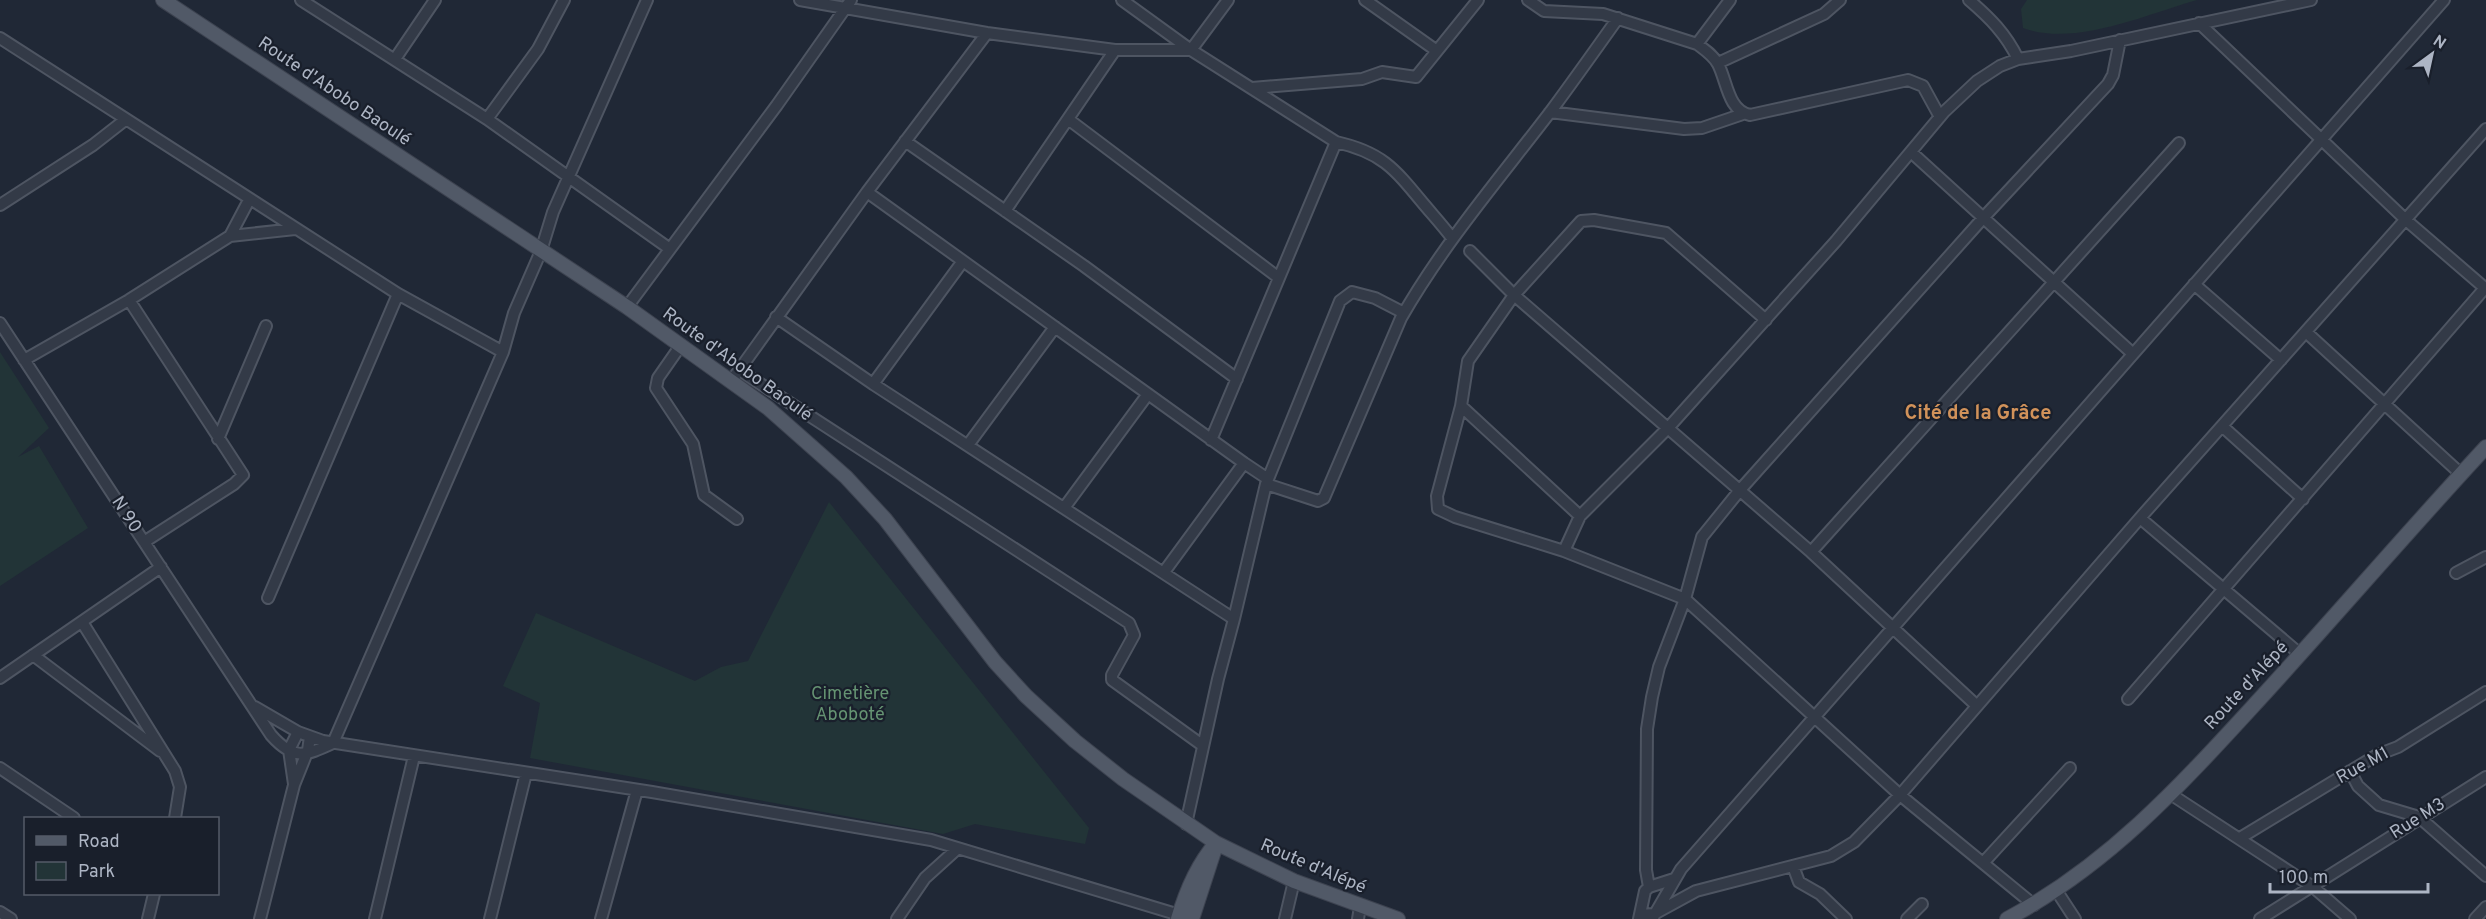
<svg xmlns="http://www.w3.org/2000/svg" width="2486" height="919" font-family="Overpass,sans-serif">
	<rect width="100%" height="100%" fill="#202836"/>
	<!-- green -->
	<path fill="#223437" d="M2027,0H2197C2145,15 2074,47 2023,28L2021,9Z
		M0,352L49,428L18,457L39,446L88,528L0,586Z
		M829,502L1089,828L1085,844L975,824L943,834L530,758L540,703L503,686L536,613L695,681L721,667L748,661Z"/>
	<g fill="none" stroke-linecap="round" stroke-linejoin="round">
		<!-- minor casing -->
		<g stroke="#4e5562" stroke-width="14">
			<path id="minor" d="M301,0L487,119L670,249
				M800,0L987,33L1115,50H1191L1228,0
				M1122,0L1191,50L1336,142C1381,152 1394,168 1422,202C1432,214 1443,226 1452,238
				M1365,0L1437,51
				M1528,0L1544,11L1603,14L1697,44C1705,50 1713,55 1718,64C1727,81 1728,111 1750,115L1908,80L1923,86L1940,117
				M1969,0C1990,18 2006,34 2018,59
				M2199,23L2406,220L2486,289
				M0,38L398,294L503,352
				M1697,44L1730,0
				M395,59L435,0
				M1718,63L1824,14L1840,0
				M1252,88L1362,79L1382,72L1416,77L1478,0
				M1550,112L1684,129L1702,128L1743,114
				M487,119L538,49L564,0
				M1068,119L1279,278
				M905,141L1084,266L1237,379
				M1911,152L2132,353
				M867,192L1244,463L1164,572
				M0,205L93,145L125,120
				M1005,211L1115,50
				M230,236L249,200
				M1470,251L1514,295L1811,552L1976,705
				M2194,284L2281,360
				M129,300L243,475L234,484L144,542
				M627,307L777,105L851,0
				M776,317L873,384L1234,619L1218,679L1186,824
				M1766,320L1666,233L1594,220L1581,221L1514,295L1468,361L1461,406L1580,516L1564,551L1685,599L1900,795L2034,905
				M0,323L271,735C294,761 305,756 333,743L503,352L514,313L541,251L553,212L647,0
				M2307,333L2461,474
				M681,345L658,378L656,388L693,444L704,495L737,519
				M24,360L129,300L230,236L295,229
				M739,370L1129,623L1134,635L1112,675V680L1202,745
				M732,380L867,192L987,33
				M873,384L963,261
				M1461,406L1437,496L1438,509L1455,517L1564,551
				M2222,426L2303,499
				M218,439L266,326
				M1211,440L1336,142
				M968,445L1055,327
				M1244,463L1268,479
				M1266,484L1318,501L1324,498L1401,318C1444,243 1499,179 1551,111C1574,80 1596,49 1618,18
				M1064,508L1148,394
				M1580,516L1669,427L1836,241L1944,112L1977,81L2000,66L2018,59L2071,51L2311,0
				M2140,518L2300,654
				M1811,552L2179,143
				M2456,573L2486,557
				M268,598L398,294
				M1234,619L1266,484L1340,301L1352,292L1375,298L1404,313
				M82,622L175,771L180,787L175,818
				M33,655L160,751
				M0,678L161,567
				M2128,699L2485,288
				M255,707L298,732L323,741L652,792L931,840L1186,917
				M0,768L74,818
				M2350,771L2358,786L2379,805L2419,817L2486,876
				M294,784L289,750L298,732
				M2172,795L2313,887L2350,919
				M2240,838L2377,755L2398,747L2486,692
				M1983,863L2070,768
				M1793,866L1799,882L1820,894L1846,919
				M1649,887L1674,879
				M2056,890L2075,919
				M0,912L11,919
				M1640,915L1654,914L1696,891L1831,856L1854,842L1900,795L2140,518L2486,129
				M148,919L154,894
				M260,919L294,785L308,750L310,737
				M375,919L414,756
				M490,919L526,773
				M601,919L637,790
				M897,919L925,878L957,849
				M1285,919L1294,881
				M1358,919L1360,907
				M1639,919L1645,891L1649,887L1646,870L1647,729L1652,697L1659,667L1685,599L1702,537L1740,490L1984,217L2108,84L2113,75L2120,40
				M1652,919L1681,869L2444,0
				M1907,919L1922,904
				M2260,919L2486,777
				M2475,919L2486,907"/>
		</g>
		<!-- major casing -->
		<g stroke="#3d4350" stroke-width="16">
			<path id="major" d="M163,0L627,307L768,408L846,477L885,519L995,662L1026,696L1075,741L1123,779L1216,843L1294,881L1398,919
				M1178,919C1186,891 1197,865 1216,843
				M1192,919L1216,845
				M2007,919C2108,865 2179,787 2256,703C2333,619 2408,531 2486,447"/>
		</g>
		<!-- minor -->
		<use href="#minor" stroke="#333a47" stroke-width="10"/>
		<!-- major -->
		<use href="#major" stroke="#515967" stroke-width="14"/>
	</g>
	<g text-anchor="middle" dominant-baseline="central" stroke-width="4.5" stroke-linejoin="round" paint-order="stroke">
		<!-- street labels -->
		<g font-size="18" fill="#adb5c4" stroke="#191f2b">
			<text transform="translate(334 92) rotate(34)">Route d'Abobo Baoulé</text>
			<text transform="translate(737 365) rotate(36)">Route d'Abobo Baoulé</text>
			<text transform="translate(126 515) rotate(57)">N 90</text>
			<text transform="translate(2247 686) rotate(-47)">Route d'Alépé</text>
			<text transform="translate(2363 766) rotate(-29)">Rue M1</text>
			<text transform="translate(2418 819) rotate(-32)">Rue M3</text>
			<text transform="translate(1313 867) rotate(23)">Route d'Alépé</text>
		</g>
		<!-- park labels -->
		<g font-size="18" fill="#659372" stroke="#191f2b">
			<text x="850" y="694">Cimetière<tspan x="850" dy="21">Aboboté</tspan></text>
		</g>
		<!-- neighbourhood labels -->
		<g font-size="20" font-weight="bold" fill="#d1925a" stroke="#191f2b">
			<text x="1978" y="414">Cité de la Grâce</text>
		</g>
	</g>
	<!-- legend -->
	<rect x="24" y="817" width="195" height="78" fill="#191f2b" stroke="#545b68" stroke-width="1.5"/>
	<rect x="36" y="836" width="30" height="9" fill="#515967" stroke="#545b68" stroke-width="1.5"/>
	<text x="78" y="847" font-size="18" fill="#adb5c4">Road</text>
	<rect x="36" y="862" width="30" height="18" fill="#223437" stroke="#545b68" stroke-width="1.5"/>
	<text x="78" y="877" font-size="18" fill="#adb5c4">Park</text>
	<!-- north arrow -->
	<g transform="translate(2432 54) rotate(33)" stroke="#191f2b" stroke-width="4.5" paint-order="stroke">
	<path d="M0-4.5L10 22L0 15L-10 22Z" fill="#adb5c4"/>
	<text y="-9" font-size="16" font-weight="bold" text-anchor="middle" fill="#adb5c4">N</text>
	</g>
	<!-- scale -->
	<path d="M2270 883v9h158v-9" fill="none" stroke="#adb5c4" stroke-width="3"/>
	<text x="2279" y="883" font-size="18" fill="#adb5c4" stroke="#191f2b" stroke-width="4.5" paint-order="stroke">100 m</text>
</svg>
